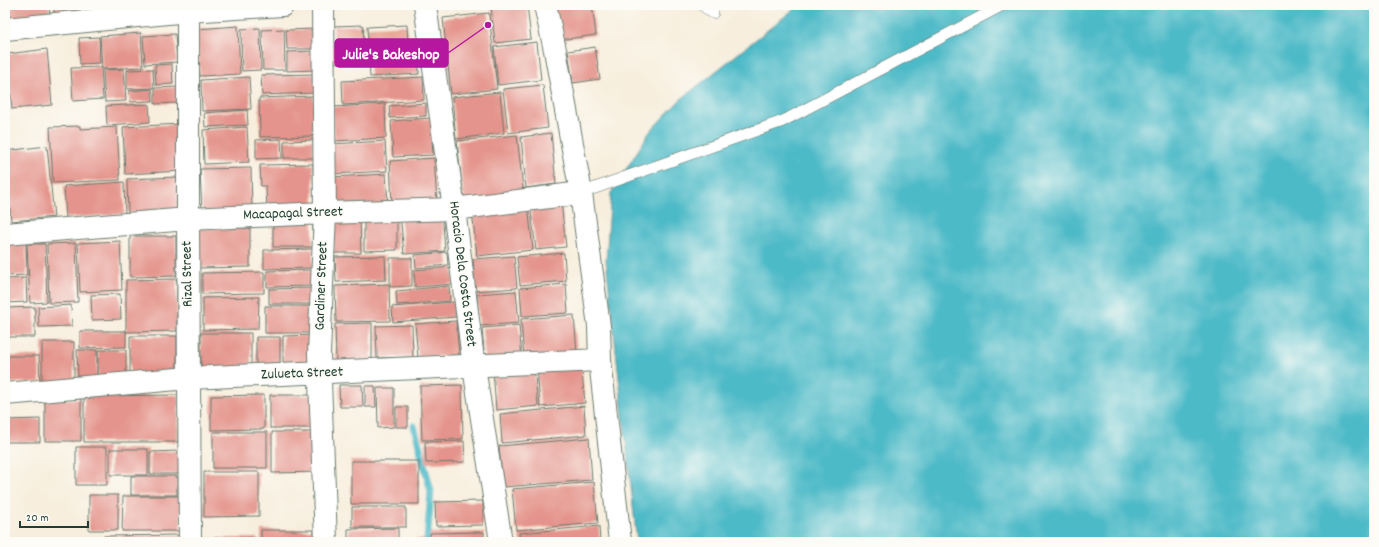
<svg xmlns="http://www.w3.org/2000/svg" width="1379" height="547" font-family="Dekko,sans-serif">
	<rect width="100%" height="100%" fill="#fdfcf7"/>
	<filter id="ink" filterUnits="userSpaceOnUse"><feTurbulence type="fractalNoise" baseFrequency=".025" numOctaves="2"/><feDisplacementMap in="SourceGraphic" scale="8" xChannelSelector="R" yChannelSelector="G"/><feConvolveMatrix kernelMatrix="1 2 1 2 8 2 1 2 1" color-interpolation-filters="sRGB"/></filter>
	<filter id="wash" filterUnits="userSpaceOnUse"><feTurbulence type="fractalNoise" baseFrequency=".012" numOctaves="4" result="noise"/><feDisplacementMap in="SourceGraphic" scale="16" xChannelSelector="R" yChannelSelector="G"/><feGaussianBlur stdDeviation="0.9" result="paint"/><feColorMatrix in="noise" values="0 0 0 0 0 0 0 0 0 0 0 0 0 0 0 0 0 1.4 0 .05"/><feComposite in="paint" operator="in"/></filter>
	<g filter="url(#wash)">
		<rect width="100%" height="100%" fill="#f7eedd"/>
		<!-- water -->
		<path fill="#4dbac7" stroke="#367c7e" d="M799,5H1374V542H637L606,260L611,193L651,130L680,100Z"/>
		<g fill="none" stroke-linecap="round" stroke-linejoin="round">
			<!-- stream -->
			<path stroke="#4dbac7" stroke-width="7" d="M414,426L431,491L427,542"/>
		</g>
		<g id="blocks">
			<!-- building -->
			<path fill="#e4948c" d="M5,5H49L50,16L6,19Z
				M54,5H80L81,11L54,13Z
				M85,5H117V12L85,13Z
				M527,5L531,39L495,43L491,6Z
				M550,5H592L596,35L559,40Z
				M489,13L497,89L451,94L443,18Z
				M363,25L365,61L335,63L333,26Z
				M407,25L408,44H418L419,74L370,77L367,27Z
				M238,26L240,74L200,76L197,29Z
				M260,28L261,70L242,71L241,29Z
				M284,29L285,70H263L262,30Z
				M315,29L316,49H287L286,30Z
				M141,33L143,67L102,69L100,36Z
				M175,34L177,62L145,64L143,36Z
				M99,37L100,63L80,64L79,38Z
				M537,42L541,80L498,85L494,47Z
				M595,47L600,79L573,83L568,51Z
				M47,49L52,105L12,109L7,54Z
				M316,51V70L287,71V52Z
				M172,64L173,84L156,85L155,65Z
				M101,67L103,99L73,101L71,68Z
				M124,69L126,101L105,102L103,70Z
				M153,69L154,88L127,89V70Z
				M316,74V93L262,95L261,75Z
				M249,77L251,109L202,111L201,80Z
				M423,77L424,100L343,105L342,81Z
				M543,85L548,128L508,133L503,89Z
				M177,87V103L155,104V88Z
				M5,88H7L9,110H5Z
				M152,89L153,101L130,102L129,91Z
				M500,92L504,133L456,139L452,97Z
				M314,96L315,136L260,137L259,98Z
				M426,103V116L390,118L389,106Z
				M149,104L150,122L107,125L106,106Z
				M385,104L386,138L335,141L333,107Z
				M247,110L248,125L205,127L204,113Z
				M431,118L433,155L393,157L391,121Z
				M5,120H6L9,147H5Z
				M180,124L182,171L125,174L123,127Z
				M80,126V129L117,127L120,180L53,183L50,127Z
				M247,127L249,162L204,164L203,130Z
				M551,133L556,184L526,188L521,137Z
				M517,135L524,197L464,204L457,141Z
				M281,139L282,158L256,159V140Z
				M313,140L314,158H284V141Z
				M385,141L387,171L333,174L331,144Z
				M47,146L54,217L11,221L5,151Z
				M434,158L437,202L392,205L390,161Z
				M313,164L314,208L267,210L266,186H261L260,165Z
				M251,168L252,210L202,212L200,169Z
				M386,174L388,205L334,209L332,177Z
				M178,177L180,210L128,213L127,179Z
				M124,182L125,214L66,218L64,186Z
				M561,201L566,247L536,250L530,204Z
				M528,205L533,250L477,256L472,211Z
				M5,206H6L8,220L5,221Z
				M442,210L445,251L404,254L400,214Z
				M397,214V250L364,251V215Z
				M360,217L361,253H334L333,218Z
				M273,221H313V247H273Z
				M197,228H250V267L197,268Z
				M130,236H176V276L130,277Z
				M120,241L122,290L80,292L78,243Z
				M26,243L27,275L5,276V244Z
				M76,243L78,302L49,303L47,244Z
				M27,244H45L47,302L30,303Z
				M313,249V268L264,269V250Z
				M447,252L448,265L416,268L415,255Z
				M564,253L566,281L520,285L517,257Z
				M385,256L386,280L336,282L335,257Z
				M514,256L517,288L475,291L473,259Z
				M390,258H412V286L390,287Z
				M453,267L454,284L415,287L414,270Z
				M312,270L313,286L267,287V271Z
				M264,272V293L202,294V273Z
				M26,278L27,302L5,303V279Z
				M177,279V331L126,332V280Z
				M389,284L390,321L336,322L335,286Z
				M566,284L568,313L522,316L520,288Z
				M449,286L450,301L397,305L396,291Z
				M314,288V304H269V289Z
				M516,291L519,323L479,326L477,294Z
				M120,294L121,319L92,320L91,295Z
				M259,297L258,329L203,330V298Z
				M455,302L456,317L393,322L392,307Z
				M71,305L72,326L39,327L38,307Z
				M265,306H313V333H265Z
				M35,307V337H5V308Z
				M574,315L577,353L524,358L521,319Z
				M456,321L459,355L418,358L415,324Z
				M372,323V360L336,361L335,324Z
				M412,325L413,357L377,358L376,326Z
				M519,325L522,358L485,361L482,328Z
				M80,331H126V347L80,348Z
				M201,333H251V369L201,370Z
				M317,335V365H283V336Z
				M130,336H177V379H130Z
				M256,337H280V365H256Z
				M42,342H74V383H42Z
				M77,350H97V380L78,381Z
				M98,350H126V381H98Z
				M5,356H39L40,382L5,383Z
				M581,363L585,403L540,407L537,367Z
				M534,367L538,406L496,410L493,370Z
				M339,385H362L363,407H340Z
				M462,385L463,439L422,440L420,386Z
				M365,386H375L376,407H365Z
				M377,388H394V427L378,428Z
				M179,395L178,442H84V396Z
				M264,395V429L211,430V396Z
				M270,395H319L320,428H270Z
				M45,399H81V441H45Z
				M584,406L586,435L502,443L500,414Z
				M396,407H408V427H396Z
				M40,419V442H5V420Z
				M213,432H267V468H213Z
				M272,432H321V472L272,473Z
				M589,438L592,480L503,487L499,446Z
				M464,441L465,462L426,463L425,442Z
				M76,447H107V485H76Z
				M110,449H148V475H110Z
				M179,451V474H150V452Z
				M351,461H419V504H351Z
				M204,472H259V516L204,517Z
				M131,476H177V495H131Z
				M594,482L598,523L516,530L512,489Z
				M89,495H118V530H89Z
				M123,496H181V531H122Z
				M483,501V525L436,526L435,502Z
				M352,507H406V527H352Z
				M599,526L600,542H520L519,533Z
				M398,528V542H348V529Z
				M261,530H314V542H261Z
				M484,532V542H430V533Z
				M181,535V542H104V536Z
				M201,538H257V542H201Z
				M99,539V542H26V540Z
				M401,539H424V542H401Z"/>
		</g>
	</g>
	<g filter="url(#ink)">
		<use href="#blocks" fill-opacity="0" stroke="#6b7b6f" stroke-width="1"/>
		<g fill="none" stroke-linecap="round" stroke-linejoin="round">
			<!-- service casing -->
			<g stroke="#6b7b6f" stroke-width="12">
				<path id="service" d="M702,5L713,13
					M581,193L783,121L1003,5"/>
			</g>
			<!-- minor casing -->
			<g stroke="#6b7b6f" stroke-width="24">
				<path id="minor" d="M323,5L325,213L319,354L326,542
					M545,5L555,50L581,193L599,326L600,360L620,542
					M5,29L188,11V5
					M5,234L188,219L325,213L454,209L581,193
					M5,394L189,378L600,360"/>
			</g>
			<!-- tertiary casing -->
			<g stroke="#6b7b6f" stroke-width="24">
				<path id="tertiary" d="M425,5L454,209L474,367L501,542"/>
			</g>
			<!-- secondary casing -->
			<g stroke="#6b7b6f" stroke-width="24">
				<path id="secondary" d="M190,542L188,219V11L283,5"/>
			</g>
			<!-- service -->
			<use href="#service" stroke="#fff" stroke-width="11"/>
			<!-- minor -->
			<use href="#minor" stroke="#fff" stroke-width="22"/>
			<!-- tertiary -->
			<use href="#tertiary" stroke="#fff" stroke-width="22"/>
			<!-- secondary -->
			<use href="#secondary" stroke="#fff" stroke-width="22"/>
		</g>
	</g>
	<g text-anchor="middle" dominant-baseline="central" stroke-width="4" stroke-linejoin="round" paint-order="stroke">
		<!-- street labels -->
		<g font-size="15" fill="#1f3d34" stroke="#fdfcf7">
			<text transform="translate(293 214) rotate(-2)">Macapagal Street</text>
			<text transform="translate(188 274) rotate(-91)">Rizal Street</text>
			<text transform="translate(462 274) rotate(83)">Horacio Dela Costa Street</text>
			<text transform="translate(322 286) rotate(-88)">Gardiner Street</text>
			<text transform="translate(302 374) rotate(-2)">Zulueta Street</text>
		</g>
	</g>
	<!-- callouts -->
	<path fill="none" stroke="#b5179e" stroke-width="1.5" d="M488 25L448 53"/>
	<circle fill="#b5179e" stroke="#fdfcf7" stroke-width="1.5" cx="488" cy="25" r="4"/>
	<rect fill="#b5179e" stroke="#b5179e" stroke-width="1.5" x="335" y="39" width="113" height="28" rx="4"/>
	<g font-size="16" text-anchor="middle" font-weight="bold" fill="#fff">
		<text x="391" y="59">Julie's Bakeshop</text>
	</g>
	<!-- margin -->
	<rect width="1379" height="547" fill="none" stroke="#fdfcf7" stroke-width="20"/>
	<!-- scale -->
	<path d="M20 521v6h68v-6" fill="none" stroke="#1f3d34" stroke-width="2"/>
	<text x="26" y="521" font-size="12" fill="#1f3d34" stroke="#fdfcf7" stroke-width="3" paint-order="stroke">20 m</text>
</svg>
